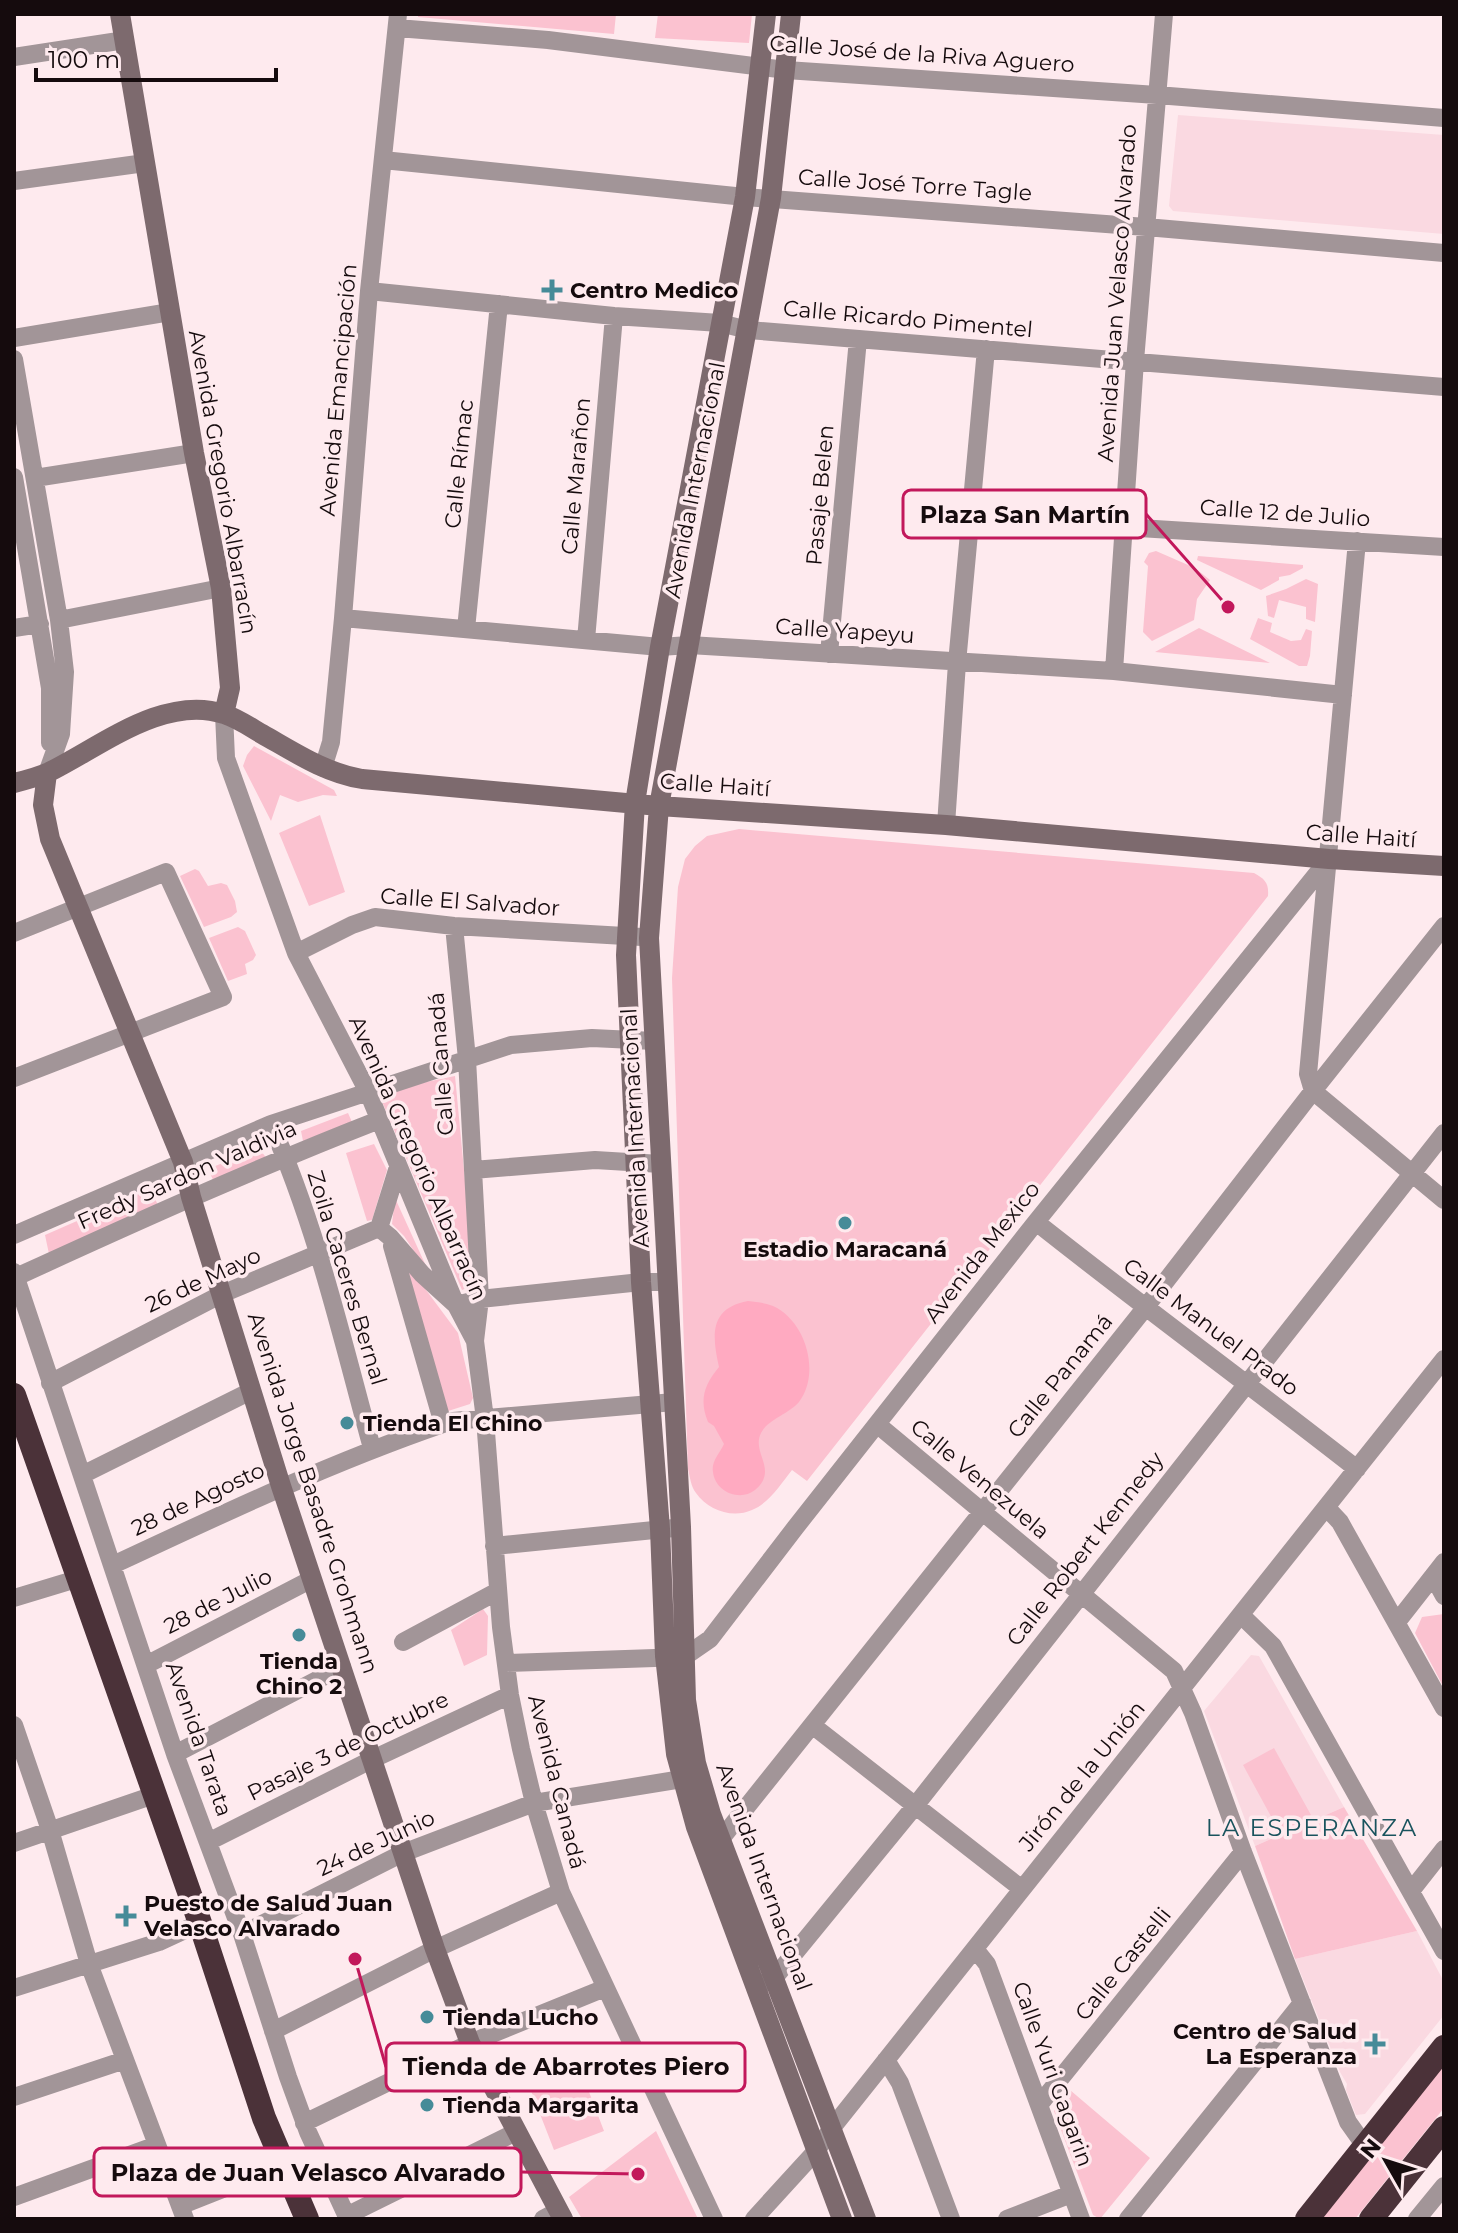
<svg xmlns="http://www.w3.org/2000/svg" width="1458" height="2233" font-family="Montserrat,sans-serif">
	<rect width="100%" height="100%" fill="#feeaee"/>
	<!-- built -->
	<path fill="#fad9e1" d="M1178,115L1444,135V234L1173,211L1169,206Z
		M1251,1655L1259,1656L1344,1807L1255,1846L1204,1711Z
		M1417,1931L1444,1982V2015L1365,2114L1356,2115L1346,2090L1347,2084L1340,2072L1295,1959Z"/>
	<!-- green -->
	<path fill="#fbc2d0" d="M418,14H616L614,34L418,17Z
		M658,14H752L749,43L655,38Z
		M1156,551L1195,568L1210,580L1197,599L1194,620L1152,641L1143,632L1148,566L1144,562L1149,553Z
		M1198,556L1303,565V568L1290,575L1279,577V580L1261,590L1197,560Z
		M1306,579L1318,584L1315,622L1306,619V607L1279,600L1274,618L1268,616L1266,596L1286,589Z
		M1258,618L1272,623L1270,632L1291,641L1301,640L1306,629L1312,631L1310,656L1307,666H1299L1250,639Z
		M1199,628L1270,663L1155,652Z
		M254,746L334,790L337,796L323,795L298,802L280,795L271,821L243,766L247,755Z
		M320,815L345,892L309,906L279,833Z
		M739,829L1254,873C1265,879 1269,883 1268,896L807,1481L792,1470C781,1484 769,1503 752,1510C732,1519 708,1510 696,1493C691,1487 690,1477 688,1469L672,978L678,887L685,859L695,846L707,836Z
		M195,869L199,871L208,886L221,883L227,885L235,901L237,912L231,917L204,927L180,876Z
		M238,927L245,931L256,955L253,960L245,964L247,974L228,981L209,938Z
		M455,1076L475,1285L462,1290L378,1092Z
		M348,1113L352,1122L303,1141L301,1131Z
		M374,1144L387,1170L372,1220L367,1221L346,1153Z
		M259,1148L267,1159L214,1182L208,1169Z
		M150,1189L158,1205L49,1254L45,1235Z
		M395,1198L431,1277L404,1236L392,1224Z
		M406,1263L458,1333L473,1398L470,1404L445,1412Z
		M483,1609L488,1616L487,1655L464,1666L451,1630Z
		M1444,1614V1688L1415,1633L1422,1617Z
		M1274,1748L1311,1815L1280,1833L1243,1765Z
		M1344,1807L1417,1931L1295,1959L1255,1846Z
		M576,2058L604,2131L554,2150L526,2078Z
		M1444,2062V2108L1355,2219H1317Z
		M1070,2090L1150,2158L1100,2219L1093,2215L1054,2111Z
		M656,2131L698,2219H582L569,2197Z"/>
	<!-- water -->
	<path fill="#ffaac1" d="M748,1301C757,1302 765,1303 773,1306C806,1321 821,1373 799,1402C789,1414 768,1419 761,1433C751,1453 779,1470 755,1490C740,1502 715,1492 713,1472C711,1461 720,1453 724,1444L714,1426L708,1422C699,1400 704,1385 719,1367C712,1336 709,1308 748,1301Z"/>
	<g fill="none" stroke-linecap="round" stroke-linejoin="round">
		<!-- street -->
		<path stroke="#a29598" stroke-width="18" d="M397,28L548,40L786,70L1157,95L1444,118
			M14,57L125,40
			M383,160L745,197L1146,227L1444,253
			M14,181L145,163
			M369,291L614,316L720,323L748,330L1444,387
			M14,338L170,312
			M14,359L59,620L65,672L61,734L47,773
			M14,477L50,688V743
			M35,478L194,453
			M1123,527L1444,547
			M1357,541L1308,1074L1313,1091L1444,1200
			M343,618L660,647L689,645L1114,671L1343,695
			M59,620L221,588
			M14,628L40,624
			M466,629L499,304
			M586,640L614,316
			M829,654L858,339
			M1114,671L1135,361L1164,14
			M224,714L226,758L296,953L368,1092L456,1305L475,1341
			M323,768L331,742L343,618L369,291L398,14
			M946,825L957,663L986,349
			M454,926L467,1059L480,1299L475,1341L485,1419L501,1627L510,1695L521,1749L534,1803L561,1892L714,2219
			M14,933L166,872L223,997L14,1078
			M296,953L352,925L375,917L454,926L642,937
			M271,1124C317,1228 342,1339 372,1448
			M473,1170L595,1160L661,1164
			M1036,1222C1142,1306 1251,1386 1357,1469
			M379,1228L390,1237L422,1274L456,1305L480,1299L641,1282H667
			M379,1228L398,1167
			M14,1235L271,1124L511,1045L592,1038L654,1041
			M392,1246L443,1424
			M14,1272L175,1754L242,1934L288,2077L308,2132L348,2219
			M16,1277C136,1222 256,1168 379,1120
			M50,1383L222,1294L379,1228
			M878,1425L1174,1671L1193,1713L1243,1852L1348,2122L1365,2146
			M82,1475L251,1391
			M1326,1507L1340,1522L1444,1708
			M494,1546L674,1528
			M113,1565C222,1514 330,1463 443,1424L453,1421L674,1402
			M1433,1576L1444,1596
			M14,1598L80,1578
			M1241,1615L1273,1646L1444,1951
			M1397,1622L1444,1562
			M403,1642L498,1591
			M506,1663L684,1657L710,1639L795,1528L1036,1222L1329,859
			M146,1665L312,1579
			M14,1725L50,1830L89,1964L185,2219
			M812,1725L1022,1889
			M175,1754L342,1667
			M208,1842L373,1759L510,1695
			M14,1843L154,1795
			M712,1846L721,1839L1145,1308L1313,1091L1444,926
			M1411,1891L1444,1849
			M242,1934L403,1853L534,1803L682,1779L692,1768
			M975,1949L987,1964L1081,2219
			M764,1983L775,1977L915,1806L1444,1133
			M14,1988L159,1942L200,1923
			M273,2031L435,1949L561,1892
			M886,2060L900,2083L951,2219
			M14,2097L125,2060
			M1039,2105L1243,1852
			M304,2123L470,2043L605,1988
			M14,2197L157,2145
			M180,2206L253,2177L280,2159
			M346,2216L516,2132
			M543,2219L558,2211
			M754,2219L816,2151L832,2128L1444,1359
			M1007,2219L1071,2194
			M1128,2219L1302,2003
			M1417,2219L1444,2186"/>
		<!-- secondary -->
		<path stroke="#7d6a6e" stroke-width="20" d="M120,14L194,453L221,588L230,688L224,714
			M766,14L745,197L660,647L635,803L626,955L641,1282L660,1529L665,1656L676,1754L696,1827L842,2219
			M791,14L771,198L659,806L649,938L681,1527L686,1700L696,1763L711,1814L866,2219
			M47,773L43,805L50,839L183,1162L191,1197L281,1486L435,1949L470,2043L563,2219
			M14,783C26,780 38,777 49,772C100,747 164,694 224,714C237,718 250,727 262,734C294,752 325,773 362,779L659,806L946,825L1329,859L1444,866"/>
		<!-- highway -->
		<path stroke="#4b3239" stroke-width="24" d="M14,1395L200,1923L264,2118L307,2219
			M1307,2219L1444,2047
			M1371,2219L1444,2128"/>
	</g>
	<!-- markers -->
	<g fill="#468b98" stroke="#feeaee" stroke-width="3">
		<path d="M548 278h8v8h8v8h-8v8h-8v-8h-8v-8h8z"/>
		<circle cx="845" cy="1223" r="8"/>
		<circle cx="347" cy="1423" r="8"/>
		<circle cx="299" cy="1635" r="8"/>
		<path d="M122 1904h8v8h8v8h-8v8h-8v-8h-8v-8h8z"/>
		<circle cx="427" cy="2017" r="8"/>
		<path d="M1371 2032h8v8h8v8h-8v8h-8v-8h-8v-8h8z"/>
		<circle cx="427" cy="2105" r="8"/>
	</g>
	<g text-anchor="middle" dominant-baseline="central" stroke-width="7" stroke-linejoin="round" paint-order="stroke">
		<!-- street labels -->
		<g font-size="22" fill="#150b0d" stroke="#feeaee">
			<text transform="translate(922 54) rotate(4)">Calle José de la Riva Aguero</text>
			<text transform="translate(915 185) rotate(4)">Calle José Torre Tagle</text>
			<text transform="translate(1117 293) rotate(-86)">Avenida Juan Velasco Alvarado</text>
			<text transform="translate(908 319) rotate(5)">Calle Ricardo Pimentel</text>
			<text transform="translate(338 390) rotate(-85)">Avenida Emancipación</text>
			<text transform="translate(459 464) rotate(-84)">Calle Rímac</text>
			<text transform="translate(576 476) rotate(-85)">Calle Marañon</text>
			<text transform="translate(695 480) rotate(-79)">Avenida Internacional</text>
			<text transform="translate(223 482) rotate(80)">Avenida Gregorio Albarracín</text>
			<text transform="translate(820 495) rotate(-85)">Pasaje Belen</text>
			<text transform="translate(1285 513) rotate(4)">Calle 12 de Julio</text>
			<text transform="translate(845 631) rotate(4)">Calle Yapeyu</text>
			<text transform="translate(715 785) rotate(4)">Calle Haití</text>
			<text transform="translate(1361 836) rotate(4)">Calle Haití</text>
			<text transform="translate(470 902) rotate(4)">Calle El Salvador</text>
			<text transform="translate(441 1064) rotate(-94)">Calle Canadá</text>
			<text transform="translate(635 1128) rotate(-93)">Avenida Internacional</text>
			<text transform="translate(418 1158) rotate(66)">Avenida Gregorio Albarracín</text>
			<text transform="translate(187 1175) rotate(-24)">Fredy Sardon Valdivia</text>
			<text transform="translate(982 1252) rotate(-52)">Avenida Mexico</text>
			<text transform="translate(347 1278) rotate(73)">Zoila Caceres Bernal</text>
			<text transform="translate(203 1280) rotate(-25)">26 de Mayo</text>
			<text transform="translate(1211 1327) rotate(37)">Calle Manuel Prado</text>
			<text transform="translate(1060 1376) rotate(-51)">Calle Panamá</text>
			<text transform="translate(980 1479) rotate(40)">Calle Venezuela</text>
			<text transform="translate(313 1493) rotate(72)">Avenida Jorge Basadre Grohmann</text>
			<text transform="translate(198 1499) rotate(-25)">28 de Agosto</text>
			<text transform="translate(1085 1549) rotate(-52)">Calle Robert Kennedy</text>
			<text transform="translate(218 1601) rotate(-27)">28 de Julio</text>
			<text transform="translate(199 1739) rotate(71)">Avenida Tarata</text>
			<text transform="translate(348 1746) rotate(-26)">Pasaje 3 de Octubre</text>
			<text transform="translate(1082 1776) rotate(-51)">Jirón de la Unión</text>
			<text transform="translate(557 1782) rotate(76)">Avenida Canadá</text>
			<text transform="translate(376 1843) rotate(-25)">24 de Junio</text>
			<text transform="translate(764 1877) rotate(70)">Avenida Internacional</text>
			<text transform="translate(1123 1964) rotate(-51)">Calle Castelli</text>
			<text transform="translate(1053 2074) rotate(70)">Calle Yuri Gagarin</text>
		</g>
		<!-- poi labels -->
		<g font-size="22" font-weight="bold" fill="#150b0d" stroke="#feeaee" text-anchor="start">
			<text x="570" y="290">Centro Medico</text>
			<text x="845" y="1249" text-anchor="middle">Estadio Maracaná</text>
			<text x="363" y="1423">Tienda El Chino</text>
			<text x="299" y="1661" text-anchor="middle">Tienda<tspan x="299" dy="25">Chino 2</tspan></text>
			<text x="144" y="1903">Puesto de Salud Juan<tspan x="144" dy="25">Velasco Alvarado</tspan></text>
			<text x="443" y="2017">Tienda Lucho</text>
			<text x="1357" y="2031" text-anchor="end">Centro de Salud<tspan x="1357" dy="25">La Esperanza</tspan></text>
			<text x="443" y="2105">Tienda Margarita</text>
		</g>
		<!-- neighbourhood labels -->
		<g font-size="24" letter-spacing="2" fill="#19535d" stroke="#feeaee">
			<text x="1312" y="1827">LA ESPERANZA</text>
		</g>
	</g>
	<!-- callouts -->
	<path fill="none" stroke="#c2185b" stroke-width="3" d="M1228 607L1146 514M355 1959L386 2067M638 2174L521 2172"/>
	<g fill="#c2185b" stroke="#feeaee" stroke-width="3">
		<circle cx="1228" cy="607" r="8"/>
		<circle cx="355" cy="1959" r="8"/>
		<circle cx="638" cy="2174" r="8"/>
	</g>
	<g fill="#feeaee" stroke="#c2185b" stroke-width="3">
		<rect x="903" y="490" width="243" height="48" rx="8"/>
		<rect x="386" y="2043" width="359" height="48" rx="8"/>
		<rect x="94" y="2148" width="427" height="48" rx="8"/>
	</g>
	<g font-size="24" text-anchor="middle" font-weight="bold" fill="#150b0d">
		<text x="1025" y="523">Plaza San Martín</text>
		<text x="566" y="2075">Tienda de Abarrotes Piero</text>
		<text x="308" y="2181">Plaza de Juan Velasco Alvarado</text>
	</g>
	<!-- border -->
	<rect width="1458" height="2233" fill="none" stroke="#150b0d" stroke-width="32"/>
	<!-- north arrow -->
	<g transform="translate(1386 2161) rotate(309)" stroke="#feeaee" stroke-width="6" paint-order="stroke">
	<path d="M0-6L14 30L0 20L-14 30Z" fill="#150b0d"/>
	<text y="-12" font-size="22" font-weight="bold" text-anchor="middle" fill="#150b0d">N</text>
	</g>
	<!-- scale -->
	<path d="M36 68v12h240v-12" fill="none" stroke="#150b0d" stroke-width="4"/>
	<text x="48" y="68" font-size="24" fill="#150b0d" stroke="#feeaee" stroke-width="6" paint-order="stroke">100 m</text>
</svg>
